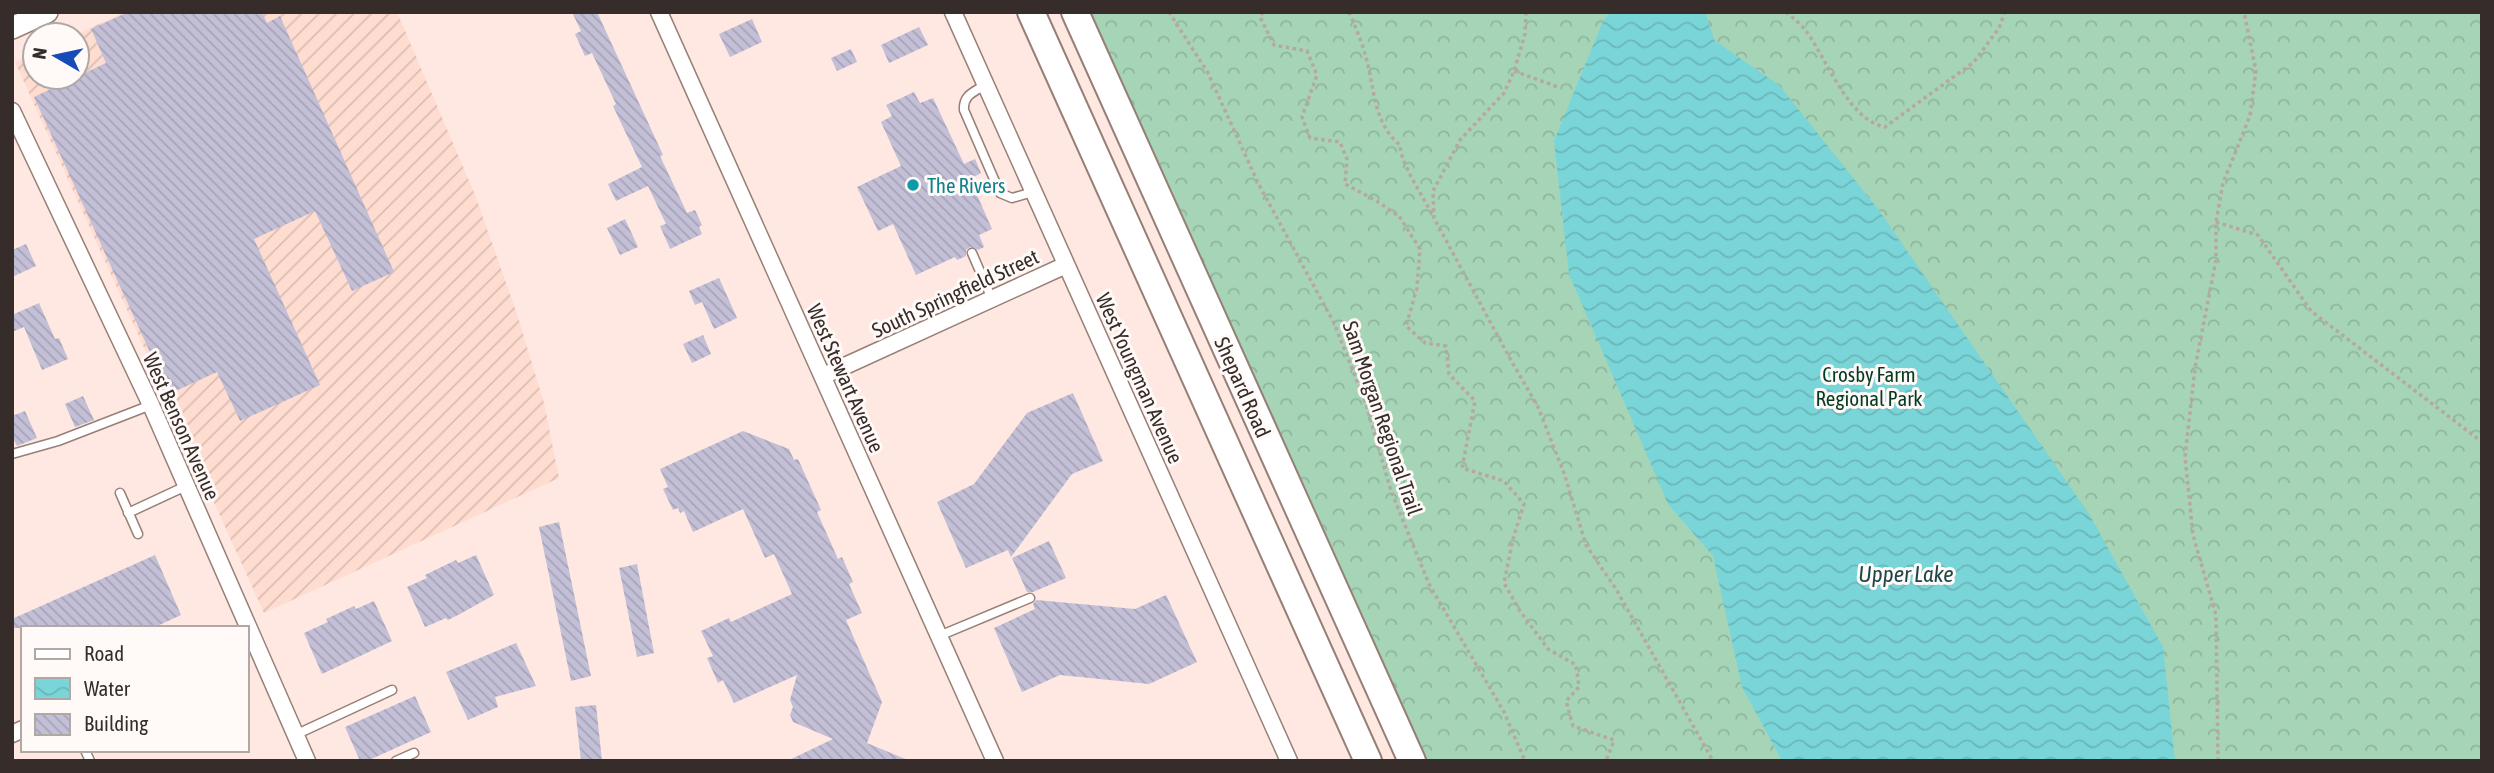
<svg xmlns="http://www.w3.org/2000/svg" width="2494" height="773" font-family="'Asap Condensed',sans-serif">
	<defs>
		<pattern id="industrial-furrows" width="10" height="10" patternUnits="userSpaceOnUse" patternTransform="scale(1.75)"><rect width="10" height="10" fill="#ffdcd0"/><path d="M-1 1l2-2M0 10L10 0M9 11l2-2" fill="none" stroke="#dbbdb3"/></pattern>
		<pattern id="forest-crowns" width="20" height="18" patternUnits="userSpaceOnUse" patternTransform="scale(1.75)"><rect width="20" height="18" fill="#a5d4b7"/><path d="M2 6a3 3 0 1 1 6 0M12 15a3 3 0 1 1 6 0" fill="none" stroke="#8fb69d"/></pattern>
		<pattern id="water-waves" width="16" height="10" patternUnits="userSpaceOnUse" patternTransform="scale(1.75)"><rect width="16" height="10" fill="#7ad5d8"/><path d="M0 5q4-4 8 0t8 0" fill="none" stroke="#6ab7b9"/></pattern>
		<pattern id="building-back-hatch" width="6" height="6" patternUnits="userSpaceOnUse" patternTransform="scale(1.75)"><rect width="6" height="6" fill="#c2bfd6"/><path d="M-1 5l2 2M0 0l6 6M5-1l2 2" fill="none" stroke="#a7a4b8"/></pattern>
	</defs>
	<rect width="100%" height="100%" fill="#fee8e1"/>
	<!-- industrial -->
	<path fill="url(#industrial-furrows)" d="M125,12H397L475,195L517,314L544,403L559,478L264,613L15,62L35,53V77H77V35H75Z"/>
	<!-- forest -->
	<path fill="url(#forest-crowns)" d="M1084,12H2482V761H1427Z"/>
	<!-- water -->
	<path fill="url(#water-waves)" d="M1611,12H1705L1715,41L1779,85L1878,209L2089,514L2163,647L2175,761H1782L1742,687L1713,556L1668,504L1569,274L1554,141L1603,21Z"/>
	<!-- building -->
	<path fill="url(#building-back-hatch)" d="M128,12H262L267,23L280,16L394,272L352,291L315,211L254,239L320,385L240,421L217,372L169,394L34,97L106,63L91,29Z
		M572,12H597L663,155L660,156L687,213L695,210L702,225L699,227L702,234L670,249L660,226L666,224L648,186L616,201L608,184L642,167L613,106L616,104L592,53L585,56L575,34L581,31Z
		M752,19L762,42L730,57L719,34Z
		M919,27L928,45L889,63L881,45Z
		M851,49L857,62L837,71L831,58Z
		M914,92L920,103L933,98L964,164L975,159L981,173L970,179L992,229L979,235L984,247L978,250L970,247L966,250V256L957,260L955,257L916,275L893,224L878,231L857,187L901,166L881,122L892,116L886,105Z
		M625,219L638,247L620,255L607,228Z
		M26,244L36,266L12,277V250Z
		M719,278L737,318L714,329L702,302L695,305L689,291Z
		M39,303L55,339L59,338L68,359L42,370L24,327L12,332V315Z
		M703,335L711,354L692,363L683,344Z
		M1073,393L1103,461L1072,474L1011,557L1008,550L966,568L937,502L974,484L1027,413Z
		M83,396L94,420L75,427L65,404Z
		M25,411L37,438L17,446L12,436V416Z
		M743,431L789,449L794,460L798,459L821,510L817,512L838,559L842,557L853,582L849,584L862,613L846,620L882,702L867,743L910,761H787L833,739L793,722L790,715L793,707L790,700L797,675L734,703L723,680L718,683L707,658L713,656L701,631L729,618L731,622L792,594L774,554L765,558L743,509L693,532L684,511L680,513L678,508L673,510L663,489L668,487L660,469Z
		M559,522L591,676L571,681L539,527Z
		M1049,541L1066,578L1033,592H1027L1012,558Z
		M155,555L181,615L153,628H12V619Z
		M476,555L494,595L460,614L448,620L446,618L425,627L407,587L427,578L425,575L456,560L458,563Z
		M637,564L654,653L637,657L619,568Z
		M1166,595L1197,662L1149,684L1060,675L1022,692L994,628L1035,609L1033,604L1036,600L1135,609Z
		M374,601L392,641L322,674L304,633L328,622L326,619L354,606L356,609Z
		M516,643L536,686L495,697L498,707L468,720L446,672Z
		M415,696L431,732L367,761H360L345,727Z
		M596,705L602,761H581L575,707Z"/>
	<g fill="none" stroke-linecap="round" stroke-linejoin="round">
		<!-- service casing -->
		<g stroke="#977f76" stroke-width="11">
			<path id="service" d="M985,85C974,92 963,95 964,110L1000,193L1012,198L1033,192
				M972,253L992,299
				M12,454L58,441L151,405
				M120,493L138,534
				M128,513L186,486
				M939,636L1030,598
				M295,735L392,690
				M85,750L90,761
				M396,761L414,753"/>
		</g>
		<!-- minor casing -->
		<g stroke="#977f76" stroke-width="19">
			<path id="minor" d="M659,12L995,761
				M953,12L1289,761
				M12,111L151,405L307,761
				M823,376L1066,265
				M12,734L23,729"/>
		</g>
		<!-- tertiary casing -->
		<g stroke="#977f76" stroke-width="24">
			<path id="tertiary" d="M12,28L47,12"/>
		</g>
		<!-- trunk casing -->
		<g stroke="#977f76" stroke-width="30">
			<path id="trunk" d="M1031,12L1368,761
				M1075,12L1412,761"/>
		</g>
		<!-- path -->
		<path stroke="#b8a7a1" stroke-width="3.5" stroke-dasharray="3.5 3.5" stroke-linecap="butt" d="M1169,12L1208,73L1258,183L1334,323L1366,404L1391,491L1429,584L1504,712L1525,761
			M1263,12L1260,17L1274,45L1307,51L1317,75L1302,117L1310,138L1340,142L1347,159L1345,184L1375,200L1399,216L1420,249L1417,288L1406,326L1425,343L1446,346L1449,374L1475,401L1462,468L1504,481L1524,504L1513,539L1504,583L1520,611L1548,649L1576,665L1579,687L1566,701L1573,726L1614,740L1606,761
			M1349,12C1355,26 1361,40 1365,54C1375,86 1372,122 1400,145C1401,165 1423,196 1433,216
			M1526,12L1525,34L1514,71L1504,93L1460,140L1433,191L1434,218L1508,355L1538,407L1564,473L1586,545L1616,589L1713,761
			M1786,12C1793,18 1801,24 1806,31C1827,59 1848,120 1885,127L1974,62L1999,28L2005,12
			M1514,71L1558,87
			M2216,222L2258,235L2311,311L2482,442
			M2218,761L2216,615L2193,535L2185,457L2195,368L2216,260V222L2223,183L2250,116L2256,71L2244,12"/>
		<!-- service -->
		<use href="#service" stroke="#fff" stroke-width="8"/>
		<!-- minor -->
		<use href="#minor" stroke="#fff" stroke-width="16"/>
		<!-- tertiary -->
		<use href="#tertiary" stroke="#fff" stroke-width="21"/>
		<!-- trunk -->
		<use href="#trunk" stroke="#fff" stroke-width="26"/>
	</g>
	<!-- markers -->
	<circle fill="#0f9aa8" stroke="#fffaf8" stroke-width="2.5" cx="913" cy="185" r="7"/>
	<g text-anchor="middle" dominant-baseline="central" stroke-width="6" stroke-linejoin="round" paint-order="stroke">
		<!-- culture labels -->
		<g font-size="21" fill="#0d838f" stroke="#fffaf8" text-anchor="start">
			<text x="927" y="185">The Rivers</text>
		</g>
		<!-- street labels -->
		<g font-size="21" fill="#362c29" stroke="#fffaf8">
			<text transform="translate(955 293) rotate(-25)">South Springfield Street</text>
			<text transform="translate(846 378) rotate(66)">West Stewart Avenue</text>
			<text transform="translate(1140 378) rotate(66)">West Youngman Avenue</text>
			<text transform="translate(1243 387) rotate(66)">Shepard Road</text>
			<text transform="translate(1383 418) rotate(71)">Sam Morgan Regional Trail</text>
			<text transform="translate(182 426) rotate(66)">West Benson Avenue</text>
		</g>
		<!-- park labels -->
		<g font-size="21" fill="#043b22" stroke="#fffaf8">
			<text x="1869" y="374">Crosby Farm<tspan x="1869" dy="24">Regional Park</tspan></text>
		</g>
		<!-- water labels -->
		<g font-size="23" font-style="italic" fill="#1c4648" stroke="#fffaf8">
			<text x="1906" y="574">Upper Lake</text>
		</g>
	</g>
	<!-- border -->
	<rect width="2494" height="773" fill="none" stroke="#362c29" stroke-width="28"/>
	<!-- legend -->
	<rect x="21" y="626" width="228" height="126" fill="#fffaf8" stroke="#afa8a5" stroke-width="2"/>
	<rect x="35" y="649" width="35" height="10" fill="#ffffff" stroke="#afa8a5" stroke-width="2"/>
	<text x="84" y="661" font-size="21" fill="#362c29">Road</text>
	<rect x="35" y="678" width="35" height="21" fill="url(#water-waves)" stroke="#afa8a5" stroke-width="2"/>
	<text x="84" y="696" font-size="21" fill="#362c29">Water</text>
	<rect x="35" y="714" width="35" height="21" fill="url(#building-back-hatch)" stroke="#afa8a5" stroke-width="2"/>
	<text x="84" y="731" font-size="21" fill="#362c29">Building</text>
	<!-- north arrow -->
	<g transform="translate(56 56) rotate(279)"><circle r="33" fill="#fffaf8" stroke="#afa8a5" stroke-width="2"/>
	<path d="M0-5L12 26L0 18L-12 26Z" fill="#164cb8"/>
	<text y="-10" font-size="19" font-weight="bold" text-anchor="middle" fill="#362c29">N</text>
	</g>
</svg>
